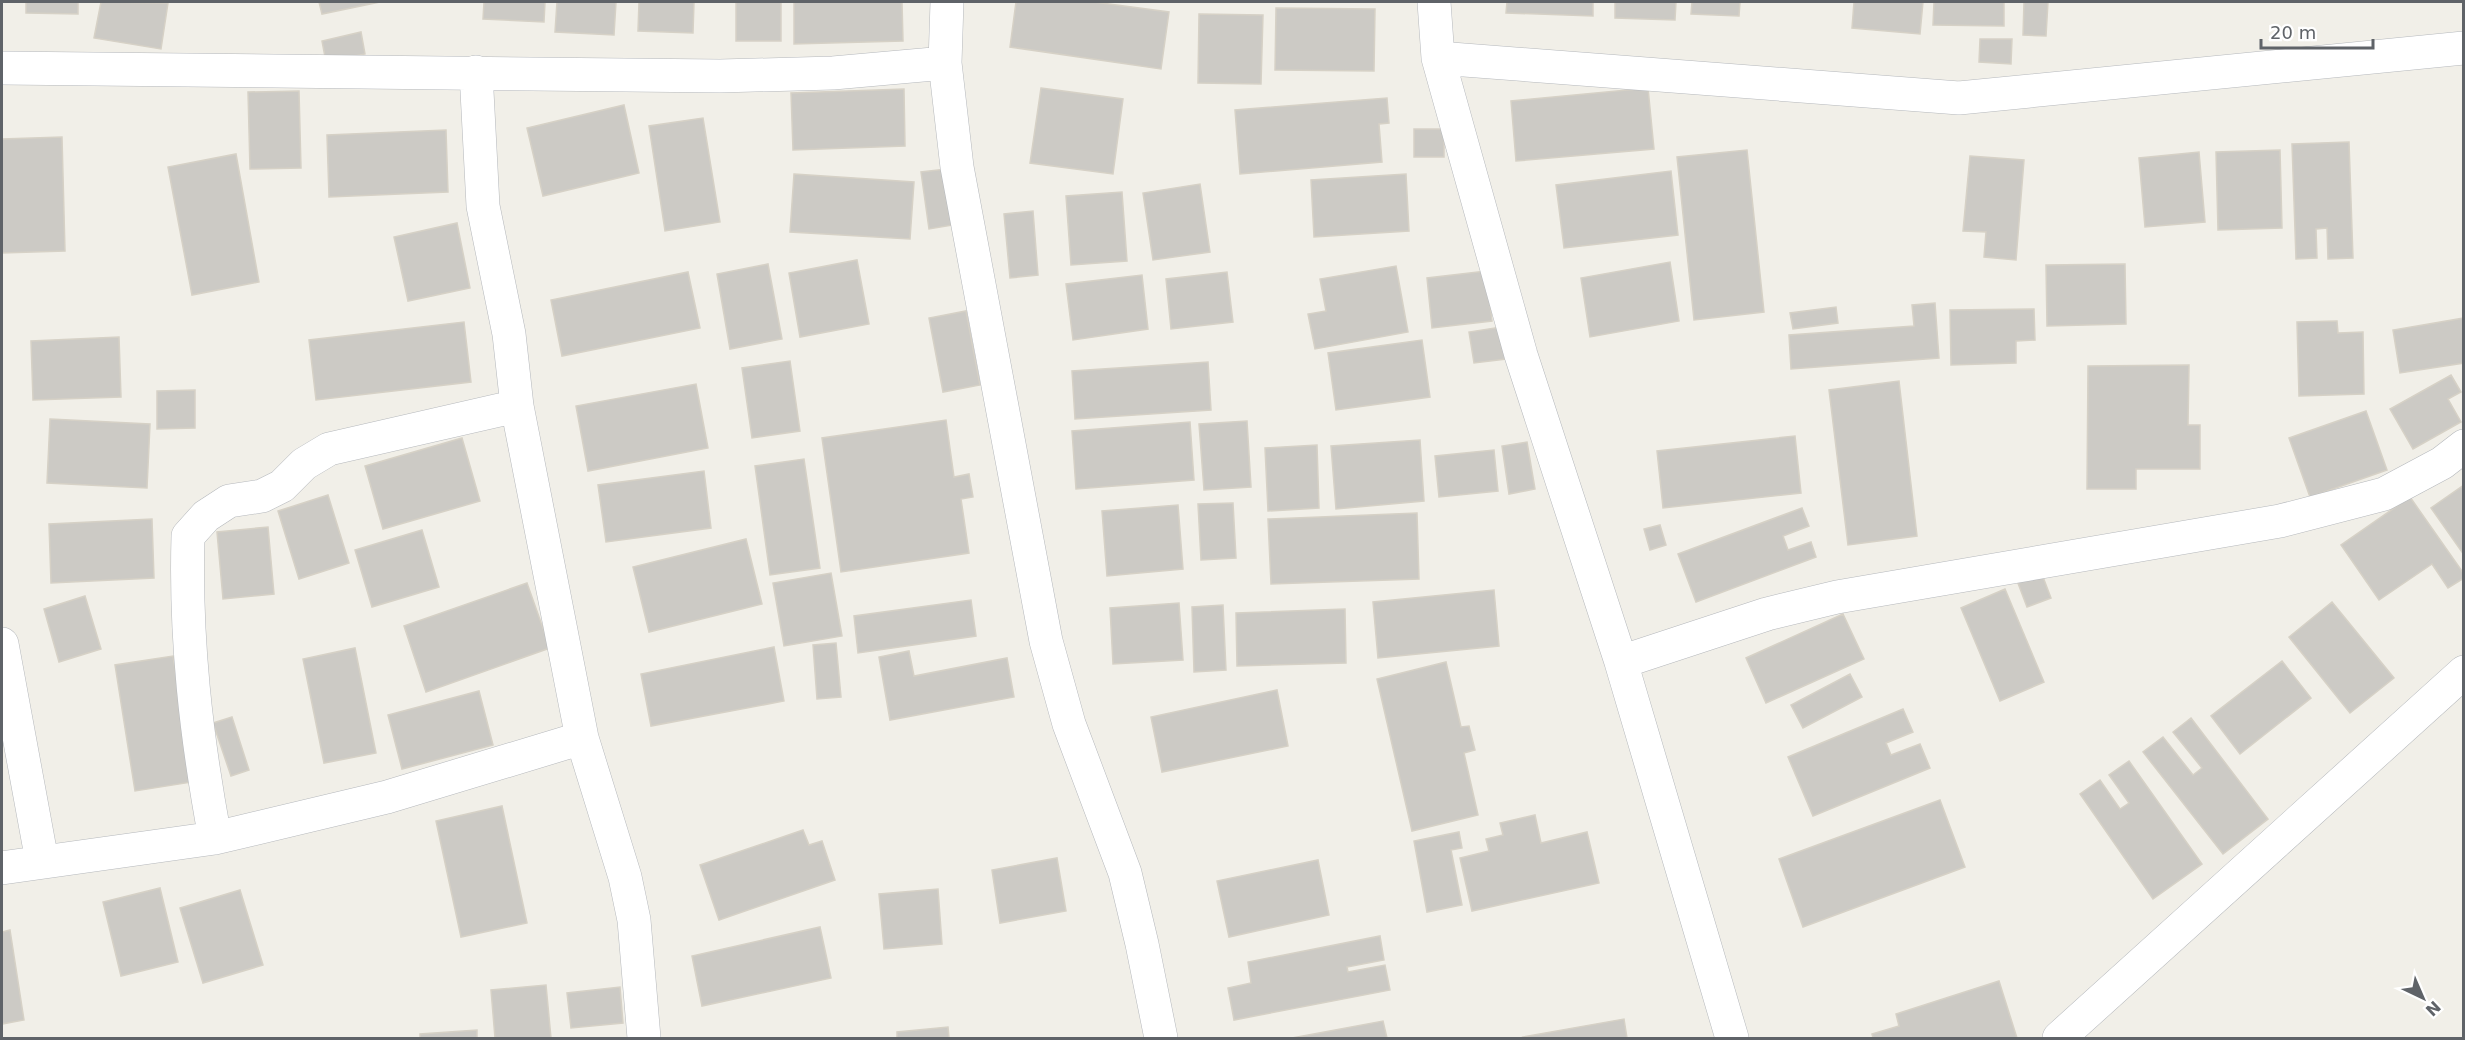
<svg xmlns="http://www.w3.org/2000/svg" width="2465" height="1040" font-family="'DejaVu Sans',sans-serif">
	<rect width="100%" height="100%" fill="#f1efe8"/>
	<!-- building -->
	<path fill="#cccac5" stroke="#d6d1c6" stroke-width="1.5" d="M26,2H78V14L26,13Z
		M101,2L168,3L161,49L94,38Z
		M319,2H380L322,14Z
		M484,2H545L544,22L483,19Z
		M557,2H616L614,35L555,32Z
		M639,2H694L693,33L638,31Z
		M736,2H781V41H736Z
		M794,2H902L903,41L794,44Z
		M1016,2H1094L1169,12L1161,69L1010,47Z
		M1507,2H1593V16L1506,13Z
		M1615,2H1676L1675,20L1615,18Z
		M1692,2H1740L1739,16L1691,14Z
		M1854,2H1923L1920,34L1852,28Z
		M1934,2H2004V26L1933,25Z
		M2024,2H2048L2046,36L2023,35Z
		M1276,8L1375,9L1374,71L1275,70Z
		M1199,14L1263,15L1261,84L1198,83Z
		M361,32L365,54L326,62L322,41Z
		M1980,39H2012L2011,64L1979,62Z
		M1041,88L1123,99L1113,174L1030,163Z
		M1648,88L1654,149L1516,161L1511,101Z
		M904,89L905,146L793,150L791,93Z
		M299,91L301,168L250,169L248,92Z
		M1387,98L1389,123L1379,124L1382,162L1240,174L1235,110Z
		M624,105L639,173L543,196L527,128Z
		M703,118L720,222L665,231L649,126Z
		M1414,129H1444V157H1414Z
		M446,130L448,192L329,197L327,135Z
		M62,137L65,251L2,253V139Z
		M2349,142L2353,258L2328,259L2327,228L2316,229L2317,258L2296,259L2292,144Z
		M1747,150L1764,312L1694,320L1677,157Z
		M2280,150L2282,228L2218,230L2216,152Z
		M2199,152L2205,222L2145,227L2139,158Z
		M236,154L259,282L192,295L168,167Z
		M1970,156L2024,160L2016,260L1984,257L1986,232L1963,231Z
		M946,169L953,225L929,229L921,172Z
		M1671,171L1678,235L1564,248L1556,185Z
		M794,174L914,182L910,239L790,232Z
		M1406,174L1409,231L1314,237L1311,180Z
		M1200,184L1210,252L1153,260L1143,193Z
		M1122,192L1127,261L1071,265L1066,196Z
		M1033,211L1038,275L1010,278L1004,214Z
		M457,223L470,288L408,301L394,237Z
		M857,260L869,324L800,337L789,273Z
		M1670,262L1679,321L1590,337L1581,278Z
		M768,264L782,339L730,349L717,274Z
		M2125,264L2126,324L2047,326L2046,265Z
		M1396,266L1408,332L1315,349L1308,314L1326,311L1320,279Z
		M1486,271L1492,321L1432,328L1427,278Z
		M688,272L700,328L562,356L551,300Z
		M1227,272L1233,322L1171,329L1166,279Z
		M1142,275L1148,329L1073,340L1066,284Z
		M1935,303L1939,358L1791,369L1789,335L1914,326L1912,305Z
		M1836,307L1838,323L1793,329L1790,313Z
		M2034,309L2035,340L2016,341V363L1951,365L1950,310Z
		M966,311L980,385L943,392L929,318Z
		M2464,318V363L2400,373L2393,330Z
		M2337,321L2338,333L2363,332L2364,394L2299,396L2297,322Z
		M464,322L471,382L316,400L309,340Z
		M1501,327L1506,359L1474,363L1469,332Z
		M119,337L121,397L33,400L31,341Z
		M1422,340L1430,397L1336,410L1328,353Z
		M790,361L800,431L752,438L742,368Z
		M1208,362L1211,410L1075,419L1072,371Z
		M2189,365L2188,425H2200V469H2136V489H2087L2088,366Z
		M2451,375L2461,392L2448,399L2461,422L2413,449L2390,409Z
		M1899,381L1917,536L1848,545L1829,390Z
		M696,384L708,448L588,471L576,406Z
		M195,390V428L157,429V391Z
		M2366,411L2387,470L2310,497L2289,438Z
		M50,419L150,424L147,488L47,483Z
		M946,420L954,477L969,474L973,497L961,499L969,553L841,572L822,438Z
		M1247,421L1251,487L1204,490L1199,424Z
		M1190,422L1194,480L1076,489L1072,431Z
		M1795,436L1801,493L1663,508L1657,451Z
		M462,438L480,501L383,529L365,466Z
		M1420,440L1424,501L1336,509L1331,446Z
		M1527,442L1535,489L1509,494L1502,446Z
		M1317,445L1319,508L1268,511L1265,448Z
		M1494,450L1498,491L1439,497L1435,456Z
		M804,459L820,568L770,575L755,466Z
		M704,471L711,528L606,542L598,485Z
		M2464,485V555L2431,508Z
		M328,495L349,563L299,579L278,511Z
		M2410,497L2464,574V578L2448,588L2432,564L2379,600L2341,545Z
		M1233,503L1236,558L1201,560L1198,504Z
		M1178,505L1183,569L1107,576L1102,511Z
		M1802,508L1809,526L1783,536L1788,550L1811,542L1816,557L1696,602L1678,554Z
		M1417,513L1419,579L1271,584L1268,519Z
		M152,519L154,578L51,583L49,524Z
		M1660,525L1666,545L1650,550L1644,529Z
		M268,527L274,594L223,599L217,532Z
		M422,530L439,587L372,607L355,550Z
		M746,539L762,604L649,632L633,567Z
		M2040,569L2051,598L2027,607L2016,578Z
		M831,573L842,636L784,646L773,583Z
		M527,583L550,648L426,692L404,626Z
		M2005,589L2044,682L2000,701L1961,608Z
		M1494,590L1499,646L1378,658L1373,602Z
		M85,596L101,649L59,662L44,609Z
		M971,600L976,636L858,653L854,616Z
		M2332,602L2394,678L2350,713L2289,637Z
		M1179,603L1183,660L1113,664L1110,608Z
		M1223,605L1226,670L1194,672L1192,607Z
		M1345,609L1346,663L1237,666L1236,613Z
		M1843,614L1864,659L1766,703L1746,658Z
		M836,643L841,697L817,699L813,645Z
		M774,647L784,701L651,726L641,674Z
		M355,648L376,753L324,763L303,659Z
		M909,651L914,676L1007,658L1014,697L890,720L879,657Z
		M173,656L192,782L135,791L115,665Z
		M2282,661L2311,698L2240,754L2211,716Z
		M1446,662L1461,727L1469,726L1475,750L1464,753L1478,815L1412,831L1377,679Z
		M1850,674L1862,697L1803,728L1791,705Z
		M1277,690L1288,746L1162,772L1151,717Z
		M479,691L493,745L402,769L388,715Z
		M1903,709L1913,732L1886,743L1891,755L1920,744L1930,768L1813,816L1788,757Z
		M232,717L249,770L231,776L213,723Z
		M2191,718L2268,819L2223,854L2143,752L2163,737L2193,775L2202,768L2173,732Z
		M2129,761L2202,864L2153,899L2080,794L2100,780L2120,809L2129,803L2109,775Z
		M1940,800L1965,867L1803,927L1779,859Z
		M502,806L527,923L461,937L436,821Z
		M1535,815L1541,843L1587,832L1599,883L1472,911L1460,858L1489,851L1486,839L1503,835L1500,823Z
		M803,830L809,845L822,841L835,880L719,920L700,865Z
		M1459,832L1462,848L1451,850L1462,905L1427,912L1414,841Z
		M1057,858L1066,911L1000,923L992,870Z
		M1318,860L1329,915L1229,937L1217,881Z
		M160,888L178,962L121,976L103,902Z
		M938,889L942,944L884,949L879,894Z
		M240,890L263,965L203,983L180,908Z
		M820,927L831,978L702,1006L692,956Z
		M10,930L24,1020L2,1024V932Z
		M1380,936L1384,960L1347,967L1348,972L1385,965L1390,990L1234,1020L1228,988L1251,983L1248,962Z
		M1999,981L2017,1038H1873L1872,1034L1899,1026L1896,1014Z
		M546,985L551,1038H495L491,990Z
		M620,987L623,1023L571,1028L567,993Z
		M1624,1019L1627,1038H1524L1523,1037Z
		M1383,1021L1387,1038H1292Z
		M948,1027L949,1038H897V1032Z
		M477,1030V1038H420V1034Z"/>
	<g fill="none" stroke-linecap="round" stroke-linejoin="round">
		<!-- minor casing -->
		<g stroke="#b5b8bc" stroke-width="34">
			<path id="minor" d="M947,2L945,63L957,167L1046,641L1069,724L1125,873L1142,944L1161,1038
				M1434,2L1438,58L1521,355L1621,662L1732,1038
				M1438,58L1959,98L2464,48
				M2,68L720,76L833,73L945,63
				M476,72L483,206L509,334L517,406L582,738L625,877L634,920L644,1038
				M2,644L42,861
				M1621,662L1767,614L1837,597L2280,521L2384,494L2442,463L2464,446
				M215,838C196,736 185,639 188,536L206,516L229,501L262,496L282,486L304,464L329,449L517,406
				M2,868L215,838L387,797L582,738
				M2059,1038L2464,672"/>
		</g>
		<!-- minor -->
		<use href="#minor" stroke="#fff" stroke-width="33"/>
	</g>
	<!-- border -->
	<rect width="2465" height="1040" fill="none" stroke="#5f6368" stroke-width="6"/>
	<!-- north arrow -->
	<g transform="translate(2423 998) rotate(136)" stroke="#ffffff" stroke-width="4.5" paint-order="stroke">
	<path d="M0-4.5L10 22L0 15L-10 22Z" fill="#5f6368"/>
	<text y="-9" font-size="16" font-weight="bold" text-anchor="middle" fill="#5f6368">N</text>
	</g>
	<!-- scale -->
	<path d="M2261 39v9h112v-9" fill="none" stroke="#5f6368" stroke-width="3"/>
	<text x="2270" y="39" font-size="18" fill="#5f6368" stroke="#ffffff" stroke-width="4.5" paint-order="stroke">20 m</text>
</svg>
